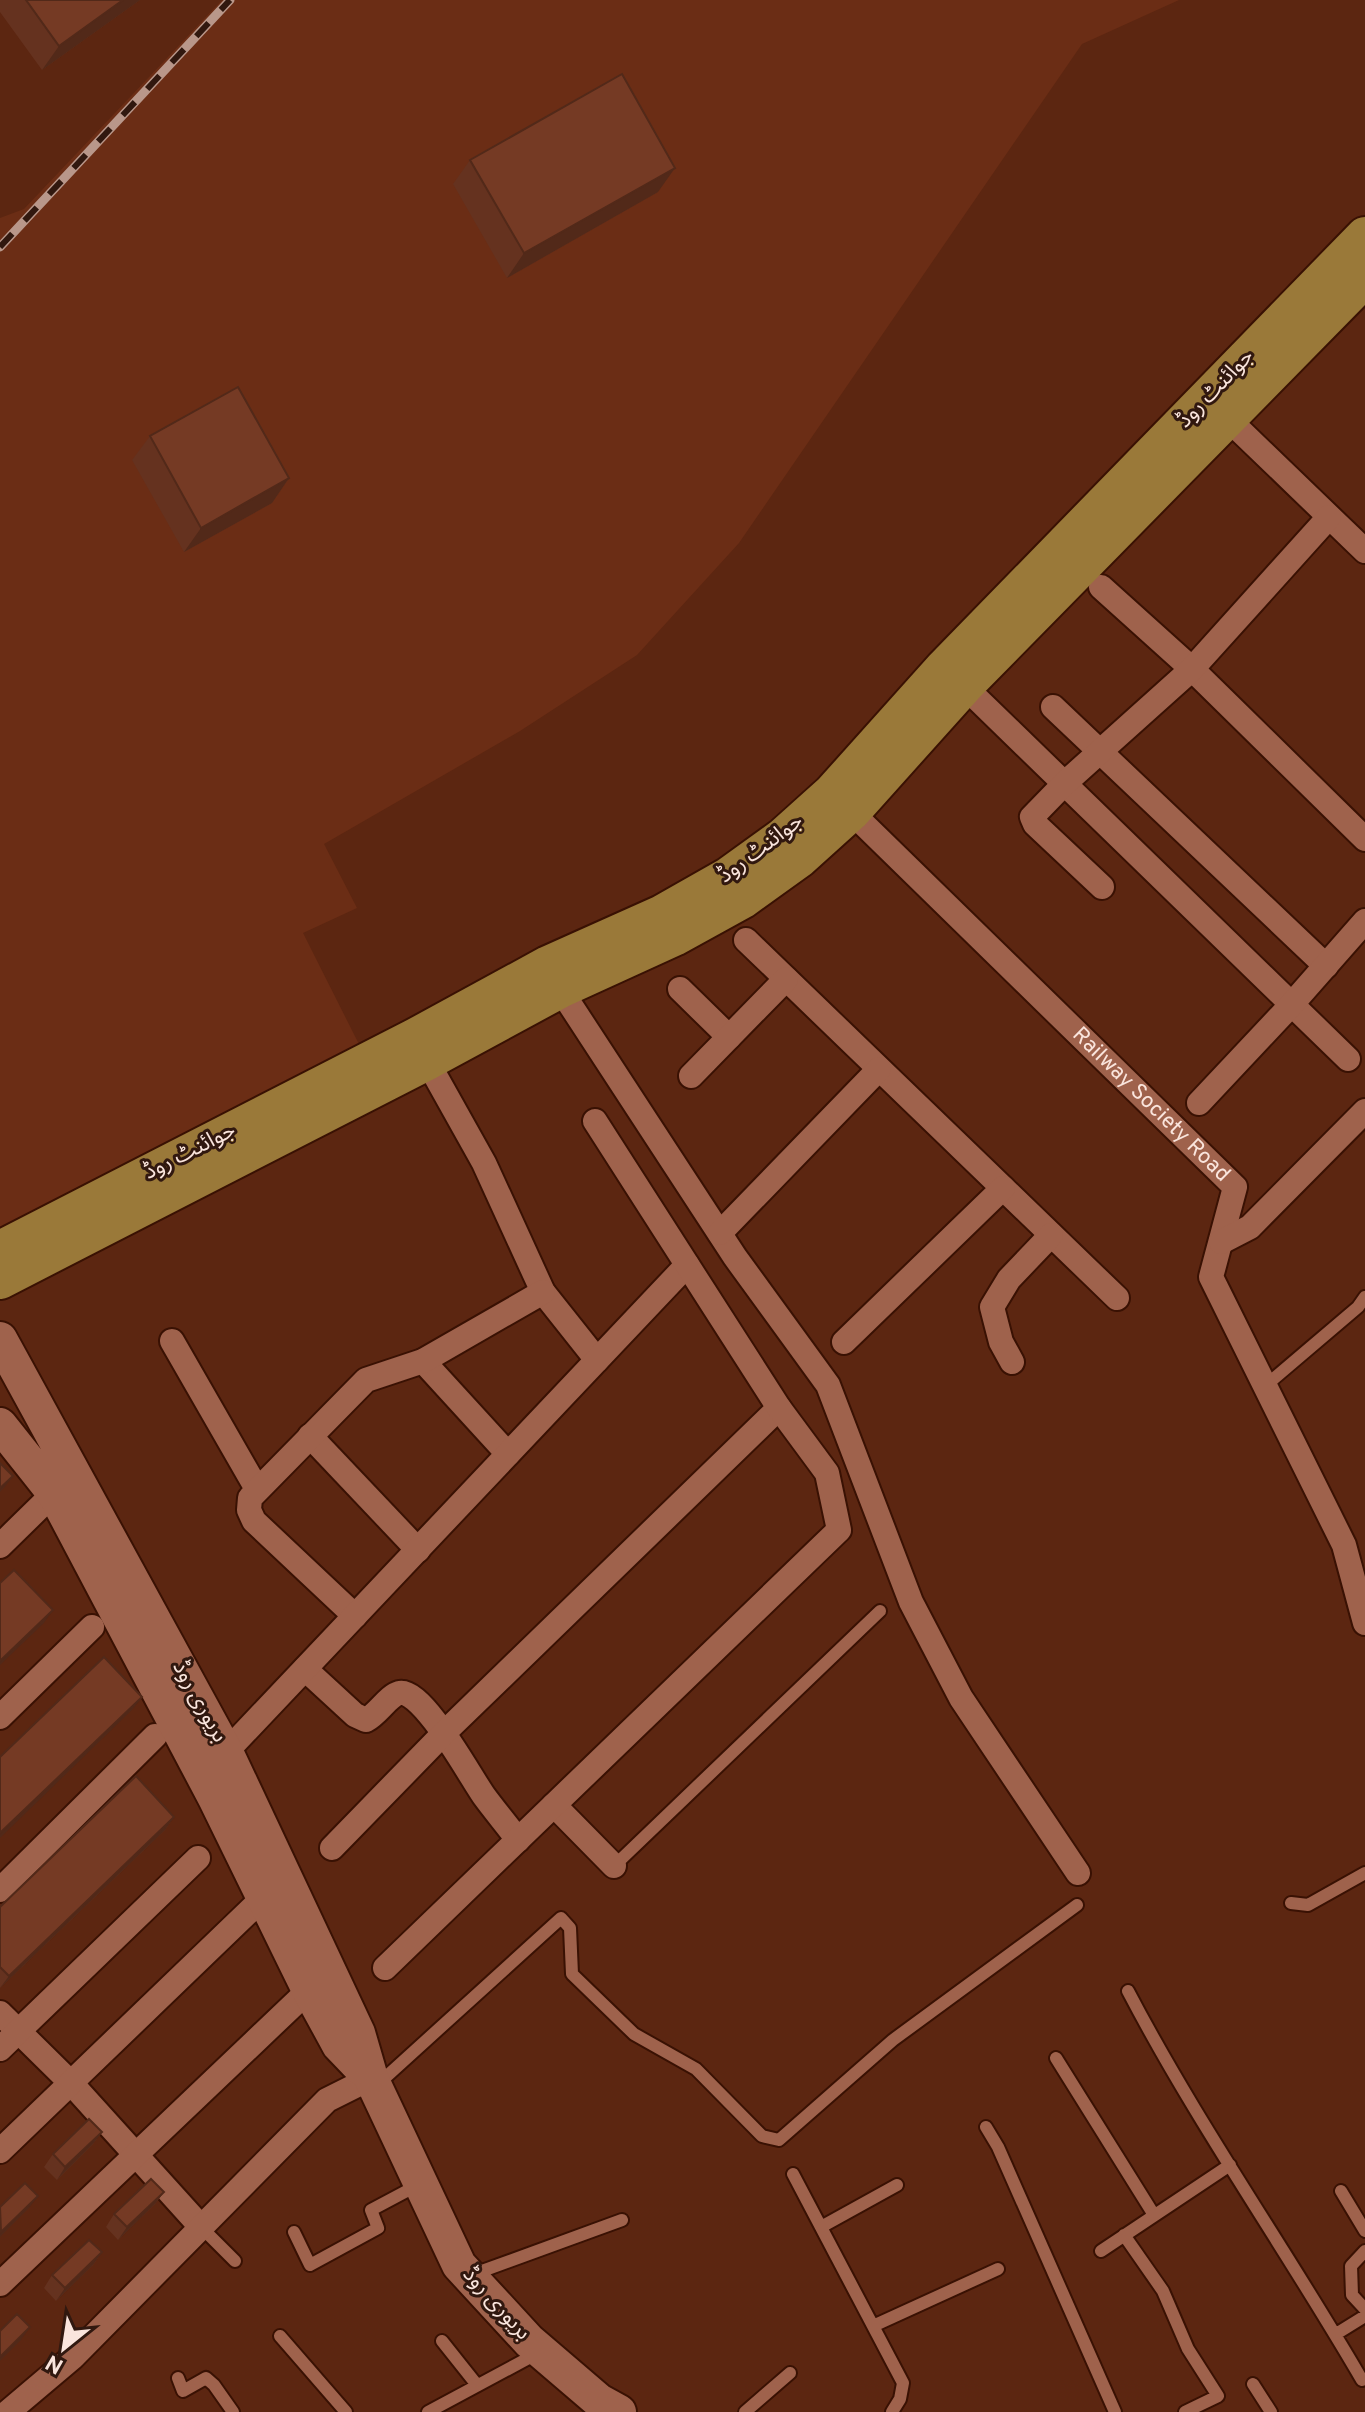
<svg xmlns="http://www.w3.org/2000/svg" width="1365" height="2412" font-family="Overpass,'Noto Sans Arabic',sans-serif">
	<rect width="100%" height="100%" fill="#5c2611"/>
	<!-- built -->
	<path fill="#6b2d15" d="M222,0H1179L1082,44L739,543L637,655L520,731L324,844L357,908L303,933L374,1074L0,1254V218L24,209Z"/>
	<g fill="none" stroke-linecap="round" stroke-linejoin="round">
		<!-- lane casing -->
		<g stroke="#391103" stroke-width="16">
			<path id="lane" d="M1265,1386L1358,1307L1365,1297
				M614,1866L880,1611
				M1291,1903L1308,1905L1365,1873
				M1128,1991C1198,2125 1286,2249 1362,2380
				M1056,2058L1154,2215
				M377,2085L561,1918L570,1928L572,1974L634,2034L696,2069L762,2136L779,2140L893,2040L1077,1905
				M986,2127L998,2147L1115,2412
				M793,2174L903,2383L900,2399L892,2412
				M1341,2191L1365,2231
				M821,2227L897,2185
				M202,2228L235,2261
				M294,2232L310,2265L378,2228L371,2210L418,2185
				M1124,2235L1163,2291L1188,2349L1218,2396L1185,2412
				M1101,2251L1230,2165
				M1365,2251L1351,2266L1352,2295L1365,2309
				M471,2275L622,2220
				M873,2326L998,2269
				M1336,2334L1365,2316
				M280,2336L346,2412
				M442,2341L477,2385
				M178,2378L183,2391L206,2378L214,2385L233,2412
				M1253,2384L1271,2412
				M428,2412L538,2353
				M745,2412L790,2373"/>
		</g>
		<!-- street casing -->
		<g stroke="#391103" stroke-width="28">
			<g id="street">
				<path d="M1227,418L1365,551"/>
				<path d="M1101,587L1192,669L1365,839"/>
				<path d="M964,686L1348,1059"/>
				<path d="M1053,707L1326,966"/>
				<path id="s1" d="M842,803L1235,1187L1211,1277L1344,1545L1365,1623"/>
				<path d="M1102,887L1035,824L1032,817L1065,783L1192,669L1329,517"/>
				<path d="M746,940L1117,1298"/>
				<path d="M560,989L735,1257L828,1385L911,1602L961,1698L1078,1873"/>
				<path d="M680,989L729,1037"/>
				<path d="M427,1061L484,1163L543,1292L597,1360"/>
				<path d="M691,1076L786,979"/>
				<path d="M1199,1103L1292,1004L1365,921"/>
				<path d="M720,1233L879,1069"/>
				<path d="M1221,1242L1250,1227L1365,1111"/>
				<path d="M172,1341L257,1489"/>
				<path d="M844,1342L1003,1188"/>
				<path d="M423,1361L508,1454"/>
				<path d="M1012,1362L1001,1342L992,1307L1009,1279L1051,1235"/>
				<path d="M310,1436L418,1550"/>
				<path d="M0,1546L54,1493"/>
				<path d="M355,1616L254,1521L249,1510L250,1498L366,1380L423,1361L543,1292"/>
				<path d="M305,1669L355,1715L366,1720C378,1714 388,1696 399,1693C422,1687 471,1778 484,1796C495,1811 507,1825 518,1840"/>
				<path d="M0,1717L92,1627"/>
				<path d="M226,1752L687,1265"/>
				<path d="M554,1805L614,1866"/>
				<path d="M332,1848L444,1733L779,1408"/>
				<path d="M0,1890L155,1736"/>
				<path d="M385,1968L839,1530L827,1473L779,1408L595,1121"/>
				<path d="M0,2013L71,2083L202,2228"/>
				<path d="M0,2049L198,1858"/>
				<path d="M0,2151L264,1897"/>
				<path d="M0,2284L309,1990"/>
				<path d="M8,2412L73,2357L327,2100L371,2078"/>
			</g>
		</g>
		<!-- secondary casing -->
		<g stroke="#391103" stroke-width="38">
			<path id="secondary" d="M0,1339L226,1752L358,2033L371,2078L459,2265L529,2341L599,2401L619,2412
				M0,1425L54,1493L215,1798L309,1990L339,2045L362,2069"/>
		</g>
		<!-- primary casing -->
		<g stroke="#391103" stroke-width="42">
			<path id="primary" d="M0,1250L414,1038L548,965L662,914L729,876L783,837L832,793L944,668L1365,236
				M0,1280L427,1061L560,989L674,937L743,899L800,858L851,812L964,686L1365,278"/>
		</g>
		<!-- lane -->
		<use href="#lane" stroke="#9f624c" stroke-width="12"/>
		<!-- street -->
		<use href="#street" stroke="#9f624c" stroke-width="24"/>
		<!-- secondary -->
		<use href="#secondary" stroke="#9f624c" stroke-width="34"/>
		<!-- primary -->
		<use href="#primary" stroke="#9a7939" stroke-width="38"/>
		<!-- rail casing -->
		<g stroke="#b9978a" stroke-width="9">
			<path id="rail" d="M0,247L230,0"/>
		</g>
		<!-- rail -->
		<use href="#rail" stroke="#31180f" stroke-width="6" stroke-dasharray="18" stroke-linecap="butt"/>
	</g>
	<!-- wall -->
	<path fill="#65321f" d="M0,0H140L42,70L0,12Z
		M470,160L658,192L507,278L453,184Z
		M150,436L289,478L272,503L184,552L132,460Z
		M174,1817L165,1830L0,1988V1907Z
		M102,2132L93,2144L57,2180L44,2167L53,2154Z
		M164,2192L155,2204L118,2240L106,2227L114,2214Z
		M102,2252L93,2265L56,2301L44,2288L52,2275Z"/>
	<!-- shaded-wall -->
	<path fill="#522919" d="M123,0H140L42,70L59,46Z
		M675,168L658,192L507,278L524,253Z
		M289,478L272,503L184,552L201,528Z
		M13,1476L4,1488L0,1492V1488Z
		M53,1610L44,1623L0,1665V1661Z
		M142,1697L133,1709L0,1838V1833Z
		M174,1817L165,1830L0,1988L9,1976Z
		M102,2132L93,2144L57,2180L65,2167Z
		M164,2192L155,2204L118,2240L127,2227Z
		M38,2196L29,2208L0,2237V2233Z
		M102,2252L93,2265L56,2301L65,2288Z
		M30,2327L21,2340L0,2361V2357Z"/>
	<!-- building -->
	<path fill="#753a24" stroke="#522919" stroke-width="2" d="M26,0H123L59,46Z
		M622,74L675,168L524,253L470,160Z
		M238,387L289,478L201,528L150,436Z
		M0,1463L13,1476L0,1488Z
		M14,1570L53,1610L0,1661V1583Z
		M104,1657L142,1697L0,1833V1757Z
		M136,1776L174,1817L9,1976L0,1967V1907Z
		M89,2119L102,2132L65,2167L53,2154Z
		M151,2179L164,2192L127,2227L114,2214Z
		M25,2183L38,2196L1,2232L0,2207Z
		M89,2240L102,2252L65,2288L52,2275Z
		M17,2314L30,2327L0,2357V2331Z"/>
	<g text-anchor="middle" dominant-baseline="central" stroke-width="6" stroke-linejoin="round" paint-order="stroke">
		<!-- street labels -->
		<g font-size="22" fill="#fae5dd" stroke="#31180f">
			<text transform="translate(1216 389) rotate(-46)">جوائنٹ روڈ</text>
			<text transform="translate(761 849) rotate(-37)">جوائنٹ روڈ</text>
			<text stroke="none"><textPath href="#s1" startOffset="432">Railway Society Road</textPath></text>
			<text transform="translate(190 1152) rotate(-27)">جوائنٹ روڈ</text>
			<text transform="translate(199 1702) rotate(61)">بریوری روڈ</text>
			<text transform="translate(496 2304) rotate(48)">بریوری روڈ</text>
		</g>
	</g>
	<!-- north arrow -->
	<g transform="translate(64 2348) rotate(210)" stroke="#31180f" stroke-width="6" paint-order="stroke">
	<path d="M0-6L14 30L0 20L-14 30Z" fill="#fae5dd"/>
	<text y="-12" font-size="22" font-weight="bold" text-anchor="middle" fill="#fae5dd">N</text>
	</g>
</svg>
